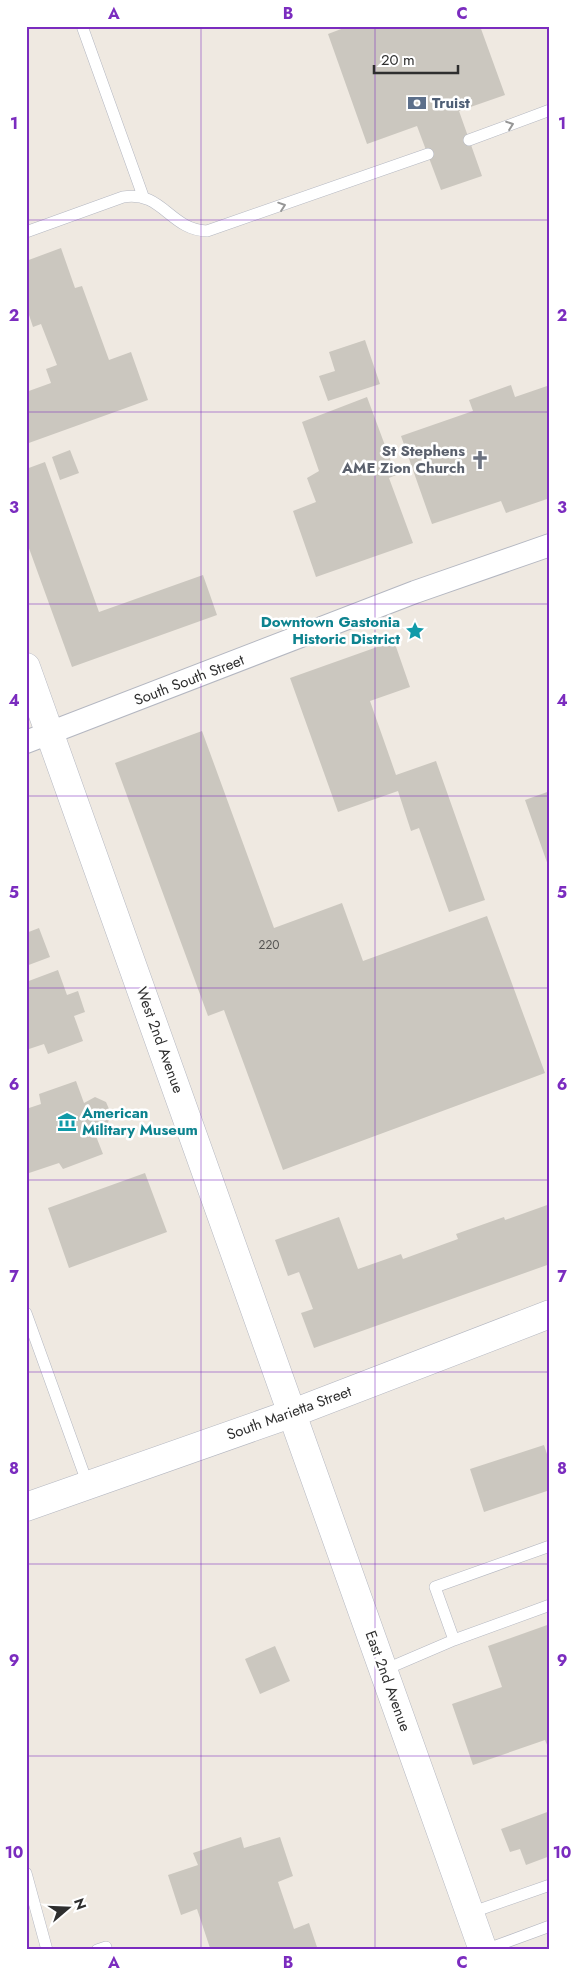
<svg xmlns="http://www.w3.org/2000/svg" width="576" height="1976" font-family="Jost,sans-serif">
	<rect width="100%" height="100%" fill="#efe9e1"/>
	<!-- building -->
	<path fill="#cbc7bf" d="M349,26H480L505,95L459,111L482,176L441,190L417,126L367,144L328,34Z
		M61,248L75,288L82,286L109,360L131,352L148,400L26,444V392L51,383L46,369L57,365L41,324L33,327L28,312L26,313V261Z
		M365,340L380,384L328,401L319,376L335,371L329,352Z
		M511,385L515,397L550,385V484L548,485L550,498L506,513L501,501L432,524L401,436L473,411L469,400Z
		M367,397L396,475L389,478L413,543L316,577L293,511L316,502L307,478L319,471L302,422Z
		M70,450L79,473L60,480L52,457Z
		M45,462L99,612L203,575L217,615L72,667L26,540V469Z
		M394,641L410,687L370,701L396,775L436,761L485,900L449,912L419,828L411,831L398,791L338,812L290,678Z
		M202,731L274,928L342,903L363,961L487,916L545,1073L283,1170L224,1010L208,1016L115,763Z
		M550,791V868H549L525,800Z
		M39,928L50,957L26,966V933Z
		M58,970L67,995L78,991L85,1012L74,1016L83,1041L48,1054L44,1044L26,1050V982Z
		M76,1081L84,1103L95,1097L106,1102L112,1116L104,1128L94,1131L103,1154L63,1169L59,1163L26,1174V1109L41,1104L39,1094Z
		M145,1173L167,1232L69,1268L48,1208Z
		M550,1204V1264L314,1348L301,1313L313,1309L299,1272L288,1276L275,1240L339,1217L358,1269L401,1254L403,1259L458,1239L456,1234L504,1217L505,1220Z
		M544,1445L550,1463V1490L484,1512L470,1469Z
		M550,1624V1752L545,1740L473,1765L452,1704L502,1687L488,1646Z
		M275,1646L290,1681L260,1694L245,1659Z
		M550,1811V1856L526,1865L520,1849L510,1852L501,1829Z
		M241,1837L244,1848L280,1837L293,1876L278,1882L294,1929L309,1923L318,1950H205L210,1948L197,1909L181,1915L168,1875L198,1865L193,1853Z"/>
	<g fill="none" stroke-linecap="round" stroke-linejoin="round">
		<!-- service casing -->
		<g stroke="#b4b7c1" stroke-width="12">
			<path id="service" d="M82,26L143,196
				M469,140L550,110
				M26,232L123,197C162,190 170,230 207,231L428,154
				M26,1313L88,1485
				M454,1640L435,1587L550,1546
				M384,1670L454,1640L550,1605
				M26,1873L47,1950
				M470,1913L550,1885
				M97,1950L106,1947
				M485,1950L550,1926"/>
		</g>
		<!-- minor casing -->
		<g stroke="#b4b7c1" stroke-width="24">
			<path id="minor" d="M26,742L415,592L550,545"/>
		</g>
		<!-- tertiary casing -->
		<g stroke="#b4b7c1" stroke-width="29">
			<path id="tertiary" d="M26,667L483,1950"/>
		</g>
		<!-- secondary casing -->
		<g stroke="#b4b7c1" stroke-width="29">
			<path id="secondary" d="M26,1507L293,1413L550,1314"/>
		</g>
		<!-- service -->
		<use href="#service" stroke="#fff" stroke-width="11"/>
		<!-- minor -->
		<use href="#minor" stroke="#fff" stroke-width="22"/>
		<!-- tertiary -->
		<use href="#tertiary" stroke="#fff" stroke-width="28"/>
		<!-- secondary -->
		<use href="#secondary" stroke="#fff" stroke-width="28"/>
	</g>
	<!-- one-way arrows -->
	<defs><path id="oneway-chevron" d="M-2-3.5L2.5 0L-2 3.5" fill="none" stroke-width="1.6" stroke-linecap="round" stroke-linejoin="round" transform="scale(1.25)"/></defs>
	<g stroke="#969696">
		<use href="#oneway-chevron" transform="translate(510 125) rotate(-20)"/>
		<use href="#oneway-chevron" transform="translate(282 206) rotate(-19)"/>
	</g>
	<!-- grid -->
	<path fill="none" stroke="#7b2cbf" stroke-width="1" stroke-opacity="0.55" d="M201,26V1950M375,26V1950M26,220H550M26,412H550M26,604H550M26,796H550M26,988H550M26,1180H550M26,1372H550M26,1564H550M26,1756H550"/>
	<!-- icons -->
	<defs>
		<g id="bank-bare" transform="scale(1.5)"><path d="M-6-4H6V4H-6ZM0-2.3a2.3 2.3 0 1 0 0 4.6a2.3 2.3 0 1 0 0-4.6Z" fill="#5c6f8a" stroke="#fff" stroke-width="2.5" paint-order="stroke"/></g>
		<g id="church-bare" transform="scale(1.5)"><path d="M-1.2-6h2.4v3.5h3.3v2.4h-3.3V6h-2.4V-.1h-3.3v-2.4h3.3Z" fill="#6b7280" stroke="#fff" stroke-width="2.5" paint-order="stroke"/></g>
		<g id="sight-bare" transform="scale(1.5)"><path d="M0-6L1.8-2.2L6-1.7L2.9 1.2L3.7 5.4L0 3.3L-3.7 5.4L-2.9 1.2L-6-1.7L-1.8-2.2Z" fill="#0f9aa8" stroke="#fff" stroke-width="2.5" paint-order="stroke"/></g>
		<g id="museum-bare" transform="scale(1.5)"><path d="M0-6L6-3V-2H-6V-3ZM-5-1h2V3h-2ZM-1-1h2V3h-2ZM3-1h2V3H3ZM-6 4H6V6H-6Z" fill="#0f9aa8" stroke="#fff" stroke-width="2.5" paint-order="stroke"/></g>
	</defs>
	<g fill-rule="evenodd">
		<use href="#bank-bare" x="417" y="103"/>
		<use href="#church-bare" x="480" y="460"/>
		<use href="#sight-bare" x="415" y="631"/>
		<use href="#museum-bare" x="67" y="1122"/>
	</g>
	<g text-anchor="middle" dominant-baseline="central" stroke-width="5" stroke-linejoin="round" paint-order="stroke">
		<!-- number labels -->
		<g font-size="12" fill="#555452">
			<text x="269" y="945">220</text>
		</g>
		<!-- service labels -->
		<g font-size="15" font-weight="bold" fill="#4e5e75" stroke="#fff" text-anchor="start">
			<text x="432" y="103">Truist</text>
		</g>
		<!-- worship labels -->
		<g font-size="15" font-weight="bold" fill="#5b616d" stroke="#fff" text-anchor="end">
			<text x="465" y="451">St Stephens<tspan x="465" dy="17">AME Zion Church</tspan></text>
		</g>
		<!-- culture labels -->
		<g font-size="15" font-weight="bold" fill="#0d838f" stroke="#fff" text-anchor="end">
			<text x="400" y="622">Downtown Gastonia<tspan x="400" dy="17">Historic District</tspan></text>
			<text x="82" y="1113" text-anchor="start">American<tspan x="82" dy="17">Military Museum</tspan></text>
		</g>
		<!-- street labels -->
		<g font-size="15" fill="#2e2e2e" stroke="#fff">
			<text transform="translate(189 680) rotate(-21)">South South Street</text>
			<text transform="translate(160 1040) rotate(70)">West 2nd Avenue</text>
			<text transform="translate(289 1413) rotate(-20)">South Marietta Street</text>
			<text transform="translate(388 1681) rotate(70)">East 2nd Avenue</text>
		</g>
	</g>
	<!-- border -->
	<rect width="576" height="1976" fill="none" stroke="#ffffff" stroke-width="55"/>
	<!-- north arrow -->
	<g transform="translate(68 1908) rotate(71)" stroke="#ffffff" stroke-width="4" paint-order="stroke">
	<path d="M0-4L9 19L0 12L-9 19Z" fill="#2e2e2e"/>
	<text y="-8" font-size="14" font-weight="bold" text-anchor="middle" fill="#2e2e2e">N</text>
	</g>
	<!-- scale -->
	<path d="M374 65v8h84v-8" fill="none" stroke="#2e2e2e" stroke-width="2.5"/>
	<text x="381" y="65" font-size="15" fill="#2e2e2e" stroke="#ffffff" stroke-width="4" paint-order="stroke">20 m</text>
	<rect x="28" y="28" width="520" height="1920" fill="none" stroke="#7b2cbf" stroke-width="2"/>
	<g font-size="16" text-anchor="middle" font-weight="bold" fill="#7b2cbf">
		<text x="114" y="19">A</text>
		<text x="288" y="19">B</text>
		<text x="462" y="19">C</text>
		<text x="14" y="129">1</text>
		<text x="562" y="129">1</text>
		<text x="14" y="321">2</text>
		<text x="562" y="321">2</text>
		<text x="14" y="513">3</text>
		<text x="562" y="513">3</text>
		<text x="14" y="706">4</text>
		<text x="562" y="706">4</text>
		<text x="14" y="898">5</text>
		<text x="562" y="898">5</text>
		<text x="14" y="1090">6</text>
		<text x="562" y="1090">6</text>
		<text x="14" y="1282">7</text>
		<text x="562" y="1282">7</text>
		<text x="14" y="1474">8</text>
		<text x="562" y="1474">8</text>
		<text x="14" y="1666">9</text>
		<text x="562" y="1666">9</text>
		<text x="14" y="1858">10</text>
		<text x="562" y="1858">10</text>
		<text x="114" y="1968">A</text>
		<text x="288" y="1968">B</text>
		<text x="462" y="1968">C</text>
	</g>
</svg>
